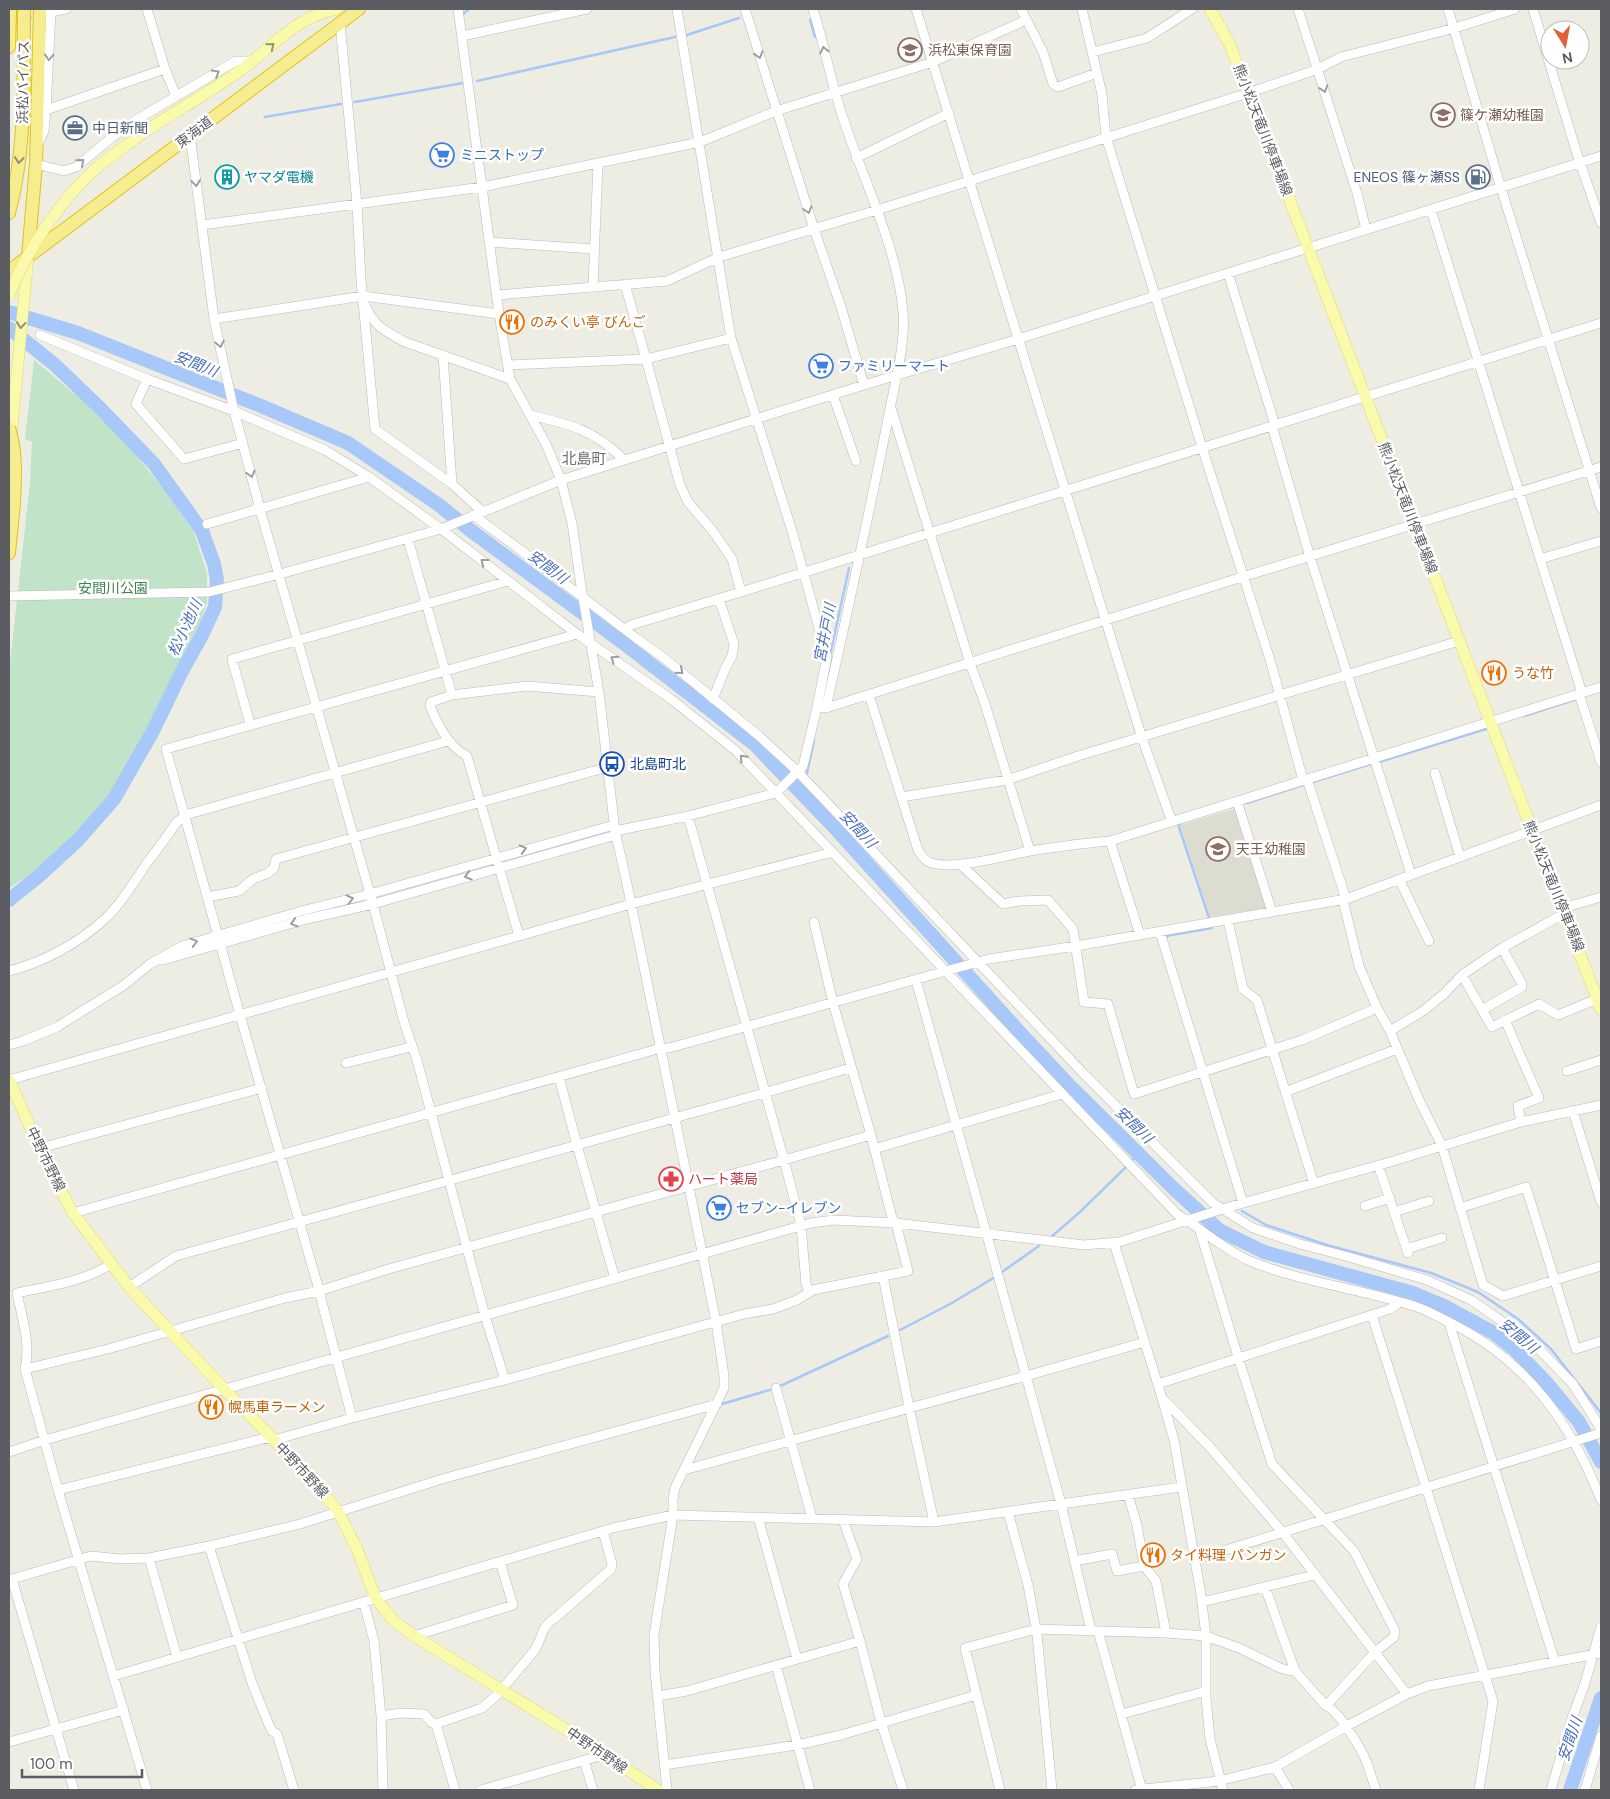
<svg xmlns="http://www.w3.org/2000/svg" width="1610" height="1799" font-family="'DM Sans','Noto Sans JP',sans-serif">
	<rect width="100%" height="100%" fill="#edede3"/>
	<!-- education -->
	<path fill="#dddcd1" d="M1237,808L1268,908L1210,917L1180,825Z"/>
	<!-- green -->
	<path fill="#c1e3c7" d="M34,360L78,397L124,440L165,491L194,533L207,573V602L201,621L165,690L134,757L113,792L89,822L62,847L29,875L9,888V672L30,483L32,442L25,439Z"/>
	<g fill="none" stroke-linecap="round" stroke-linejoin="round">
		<!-- stream -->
		<path stroke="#a7c8f9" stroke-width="2.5" d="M462,15L469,9
			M810,20L815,37
			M687,35L739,18
			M477,81L675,37
			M355,102L463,83
			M265,117L341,104
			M830,655L849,568
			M824,700L826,686
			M1524,716L1577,699
			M1379,762L1486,729
			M806,777L814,741
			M1313,782L1374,763
			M804,796L806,783
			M1247,803L1306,784
			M1180,824H1178L1209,918
			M1166,939V936L1212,928
			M1131,1161L1138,1154
			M1242,1211L1266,1225L1327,1245L1431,1273L1478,1292L1518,1319L1551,1349L1601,1413
			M1051,1237L1081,1211L1127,1166
			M999,1274L1039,1246
			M900,1330L952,1303L995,1277
			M778,1387L888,1336
			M722,1404L773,1389"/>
		<!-- river -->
		<path stroke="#a7c8f9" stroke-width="14" d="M9,312L78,333L261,406L348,443L439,505L470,530L622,642L754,744L834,827L1024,1037L1070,1086L1172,1187L1219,1230L1264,1252L1413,1293L1444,1306L1494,1333L1514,1349L1546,1382L1579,1422L1601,1462
			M9,328L55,365L101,409L154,464L202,531L214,564L217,580L215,607L202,635L181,673L153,731L114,799L79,839L40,875L9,900
			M1570,1790L1601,1698"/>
		<!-- minor-tunnel -->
		<path stroke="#c8c9c3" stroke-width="9" stroke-dasharray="9 4.5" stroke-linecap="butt" d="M9,19L46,13"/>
		<!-- minor casing -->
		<g stroke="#b8babf" stroke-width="10">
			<path id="minor" d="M147,9L165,69L176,96
				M458,9L499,314L510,379L546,444L561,480L572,523L582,593L599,692L615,831L627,884L689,1187L716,1322L724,1376V1388L675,1488L673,1499V1515L654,1635L655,1672L667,1790
				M677,9L731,338L792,531L827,657L817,707
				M745,9L814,229L841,307L864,385
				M916,9L1142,738L1172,822
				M1021,9L1043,52L1053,84L1058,87L1097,73
				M1082,9L1102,94L1106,137L1202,447L1271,663L1303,780
				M1298,9L1357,193L1366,230
				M1448,9L1501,188L1601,508
				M1533,9L1578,157L1601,223
				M46,13L66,9
				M340,23L357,204L361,280L375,429L452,484L483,512
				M462,36L587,9
				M1093,52L1147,38L1192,9
				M46,110L165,69
				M190,135L214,319L234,411L260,509L373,904L404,1022L417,1060L485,1316L505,1380
				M39,142L44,131L46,110L51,9
				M856,158L949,113
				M36,164L64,171L76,167L111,138L136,120L236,61H252
				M1431,210L1582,693
				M202,225L482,187L700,142L776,111L933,62L1026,20
				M489,242L594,249
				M1228,273L1275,425
				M625,284L646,359L731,338
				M593,287L598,163
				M497,295L667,281L719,257L877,210L1248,93L1318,69L1341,57L1455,28L1515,9
				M366,306C372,325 388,333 405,342L510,379
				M214,319L363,296L499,314
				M40,335L147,379L234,411L325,450L369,477L441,529L577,634L671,699L735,750L1177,1214C1202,1229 1223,1249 1250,1261C1304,1283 1363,1289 1417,1307C1429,1311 1440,1318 1451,1323C1527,1361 1571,1423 1601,1500
				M443,355L452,484
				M508,365L646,359L680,485L688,502L712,530L732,559L741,592L631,625L625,629
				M147,379L136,404L184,459L243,443
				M833,395L856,461
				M891,408L970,663L985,704L1030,851
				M530,415C569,424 595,430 624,460
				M1272,426L1310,557L1411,874
				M473,515L522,551L636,638L664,658L759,736L797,771L1083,1073L1213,1203L1253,1228L1300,1244L1349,1257L1427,1280L1471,1300L1532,1342L1573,1384L1601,1429
				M207,524L369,477
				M408,539L452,695L431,702L430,706C438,725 448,746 467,756L519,936L631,904L833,852
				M1540,559L1601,541
				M741,592L1601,323
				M9,596L209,592L280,574L441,529L561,480L864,385L1018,339L1601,156
				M1579,694L1601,762
				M452,695L527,686L599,692
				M869,695L918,850C921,855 925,861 931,863C956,870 1004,856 1030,851C1056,847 1083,843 1110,841L1601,687
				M713,699L725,669L732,656L734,644L719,599
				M826,708L1242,577L1601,467
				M250,724L232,659L508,581
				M1435,773L1460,857
				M1307,779L1346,899
				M901,797L1007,780L1078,756L1459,641
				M1237,801L1272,912
				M688,816L784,1160L871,1135
				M615,831L688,816L776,793L803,766L817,707L826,708C847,614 868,519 887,424C893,390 906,345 903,312C898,250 864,181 844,121C831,84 825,46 813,9
				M1110,841L1140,935
				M960,864L1003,904L1019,901L1048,900L1073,929L1084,1002L1108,1004L1134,1094L1302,1040L1377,1008
				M1399,879L1429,941
				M207,897L239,891L253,879L268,873L274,868L276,859L608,767
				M1343,900L1359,966L1377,1008L1390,1031L1419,1100L1442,1146L1483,1285L1503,1296L1601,1266
				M1563,908L1601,897
				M1228,920L1243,989L1257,1000L1314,1184
				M1160,932L1243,1203
				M163,960L307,919L373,904L616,835
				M9,971C44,962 79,943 106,918C122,903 134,882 147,863C157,850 167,837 176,823L185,815L448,741
				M1462,975L1492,1027L1539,1004L1558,1015L1597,999
				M916,980L1026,1376L1145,1342
				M1482,1010L1522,987V984L1502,948
				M1505,1020L1539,1098L1518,1106L1521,1122
				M1390,1031L1423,1011L1444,994L1462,975L1502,948L1565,913
				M9,1045L23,1041L57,1027L124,985L150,964L182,946L305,910L370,894L614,825
				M346,1063L411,1047
				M1567,1071L1601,1060
				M9,1080L519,936
				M1285,1092L1397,1049
				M1573,1111L1601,1202
				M40,1148L262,1088
				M874,1149L1062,1094
				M1378,1165L1408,1253
				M1365,1206L1390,1198
				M1460,1208L1526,1187L1576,1349L1601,1341
				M1394,1212L1429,1201
				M73,1213L661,1048H669L989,959L1076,946L1346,899L1601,805
				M1200,1231L1238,1357L1272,1464L1354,1551L1395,1631L1394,1637L1375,1652L1326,1706
				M1114,1243L1162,1398L1174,1440L1201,1595L1206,1636V1698L1210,1739L1223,1790
				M1406,1249L1442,1238
				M883,1276L909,1407L934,1522
				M615,1279L577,1145L757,1095L850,1068
				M129,1287L176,1256L577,1145L559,1077
				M1372,1315L1493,1701L1479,1790
				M1451,1323L1450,1326L1555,1662
				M25,1369C31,1344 22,1318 17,1293C49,1286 83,1282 111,1264
				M1158,1384L1390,1309L1400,1302
				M776,1388L812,1518
				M1164,1400L1209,1446L1283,1533L1407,1694
				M352,1418L317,1283L240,1015L166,749L577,634
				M9,1452L45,1440L811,1223L834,1220L896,1223L1084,1245L1119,1242L1229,1207L1390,1162L1521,1122L1601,1105
				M684,1470L1026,1376L1061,1504L1091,1630
				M58,1490L266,1438L274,1440L352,1418L505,1380L744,1314L773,1309L797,1300L813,1290L908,1271L896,1223L892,1218L871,1135L833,1003L814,922
				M1128,1495L1137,1525L1144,1566L1156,1581L1166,1633
				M1008,1512L1028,1585L1037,1634L1052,1790
				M758,1517L797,1659
				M843,1520L857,1559L843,1584L860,1641
				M209,1546L300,1524L442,1479L717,1404
				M149,1558L177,1657
				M1194,1560L1601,1433
				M1074,1561L1112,1554L1117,1571L1144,1566
				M1265,1587L1295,1671
				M1202,1602L1314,1575
				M364,1603L374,1641L381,1716L383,1790
				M1098,1631L1142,1790
				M414,1636L513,1605L500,1562
				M776,1665L810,1790
				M114,1676L613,1528L673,1515L934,1522L1181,1487
				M658,1696L687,1691L860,1641L881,1722L903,1790
				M1122,1714L1206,1691
				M381,1716L400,1713L424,1714L432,1723L436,1724
				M9,1742L124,1710
				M584,1760L593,1790
				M664,1765L797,1745L841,1735L976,1695
				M1275,1767L1289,1790
				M74,1790L12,1579L91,1556L120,1559L149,1558L209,1546L252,1683L269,1725L272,1731L277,1734L294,1790
				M147,1790L58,1490L25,1369L108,1349L285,1298L319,1291L392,1268L784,1160L801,1225L806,1284L809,1292
				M455,1790L436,1724L482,1708L497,1695L534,1651C543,1638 540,1627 555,1618L611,1569L612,1564L603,1531
				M481,1790L603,1755
				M1000,1790L965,1648L1036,1629L1166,1633L1206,1636L1239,1648L1280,1668L1287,1670L1295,1671L1326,1706C1338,1710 1358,1744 1364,1756C1369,1767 1372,1779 1376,1790
				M1135,1790L1219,1781L1275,1767L1345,1727L1407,1694L1428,1686L1601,1653
				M1551,1790L1570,1724L1585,1683L1601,1627
				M1585,1790L1601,1736"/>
		</g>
		<!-- major casing -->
		<g stroke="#e8d961" stroke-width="12">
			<path id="major" d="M1210,9L1230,45L1601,1009
				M144,132C175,112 208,93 238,72C271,49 296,16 337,9
				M11,438L28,256
				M9,1080L45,1160L73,1213L129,1287L225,1390L310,1477L338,1511L357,1549L376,1599L394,1621L414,1636L570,1732L658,1790"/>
		</g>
		<!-- highway casing -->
		<g stroke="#e2c30f" stroke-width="14">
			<path id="highway" d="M9,47L10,9
				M9,213C27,147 23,77 24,9
				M28,256L36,164L40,9
				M9,271L359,9
				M9,553L14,503"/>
		</g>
		<!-- minor -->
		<use href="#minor" stroke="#fff" stroke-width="9"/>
		<!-- major -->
		<use href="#major" stroke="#f9faac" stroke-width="11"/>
		<!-- highway -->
		<use href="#highway" stroke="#f6ed91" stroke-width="12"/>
		<!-- major-bridge casing -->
		<g stroke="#e8d961" stroke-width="12" stroke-linecap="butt">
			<path id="major-bridge" d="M9,295C27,249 63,196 101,164C115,153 130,143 144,132"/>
		</g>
		<!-- highway-bridge casing -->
		<g stroke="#e2c30f" stroke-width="14" stroke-linecap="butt">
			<path id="highway-bridge" d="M9,428C17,453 15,477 14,503"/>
		</g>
		<!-- major-bridge -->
		<use href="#major-bridge" stroke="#f9faac" stroke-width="11"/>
		<!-- highway-bridge -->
		<use href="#highway-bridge" stroke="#f6ed91" stroke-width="12"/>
	</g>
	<!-- one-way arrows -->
	<defs><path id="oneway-chevron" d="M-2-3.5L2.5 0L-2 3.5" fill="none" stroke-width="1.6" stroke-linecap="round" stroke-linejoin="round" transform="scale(1.25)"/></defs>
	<g stroke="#92947d">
		<use href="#oneway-chevron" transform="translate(271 46) rotate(-39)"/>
		<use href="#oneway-chevron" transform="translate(21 325) rotate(95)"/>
	</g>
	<g stroke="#9d9ea1">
		<use href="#oneway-chevron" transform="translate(824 50) rotate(-103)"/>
		<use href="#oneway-chevron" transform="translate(759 55) rotate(73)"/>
		<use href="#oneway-chevron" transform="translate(49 57) rotate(93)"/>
		<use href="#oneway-chevron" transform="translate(216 73) rotate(-31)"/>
		<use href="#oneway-chevron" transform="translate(1324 89) rotate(72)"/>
		<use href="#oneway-chevron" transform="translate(81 162) rotate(-41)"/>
		<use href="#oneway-chevron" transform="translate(196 183) rotate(83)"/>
		<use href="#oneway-chevron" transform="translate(808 210) rotate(72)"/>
		<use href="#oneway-chevron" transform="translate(220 344) rotate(78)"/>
		<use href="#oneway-chevron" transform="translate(251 474) rotate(75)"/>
		<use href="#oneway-chevron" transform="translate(484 562) rotate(-142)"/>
		<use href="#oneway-chevron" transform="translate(614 659) rotate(-145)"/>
		<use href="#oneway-chevron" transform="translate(680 671) rotate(40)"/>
		<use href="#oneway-chevron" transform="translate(743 758) rotate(-133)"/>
		<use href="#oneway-chevron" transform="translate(523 849) rotate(-15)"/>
		<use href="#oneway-chevron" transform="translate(468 876) rotate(164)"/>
		<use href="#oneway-chevron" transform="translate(350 899) rotate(-14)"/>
		<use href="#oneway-chevron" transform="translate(294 923) rotate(163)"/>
		<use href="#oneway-chevron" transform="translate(194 942) rotate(-16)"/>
	</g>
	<use stroke="#918f73" href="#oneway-chevron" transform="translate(19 160) rotate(96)"/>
	<!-- icons -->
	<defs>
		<g id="school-ring" transform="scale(1.25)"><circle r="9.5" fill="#fff" stroke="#8d6e63" stroke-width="1.5"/><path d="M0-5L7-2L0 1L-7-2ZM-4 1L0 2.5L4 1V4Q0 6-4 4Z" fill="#8d6e63"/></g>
		<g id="office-ring" transform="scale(1.25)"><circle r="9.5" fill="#fff" stroke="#5c6f8a" stroke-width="1.5"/><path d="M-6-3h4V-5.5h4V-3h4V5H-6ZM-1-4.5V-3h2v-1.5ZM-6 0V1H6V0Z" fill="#5c6f8a"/></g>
		<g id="supermarket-ring" transform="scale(1.25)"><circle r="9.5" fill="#fff" stroke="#3f7fe0" stroke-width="1.5"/><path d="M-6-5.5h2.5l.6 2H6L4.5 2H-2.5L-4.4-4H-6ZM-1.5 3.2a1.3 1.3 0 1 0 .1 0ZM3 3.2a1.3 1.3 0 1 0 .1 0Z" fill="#3f7fe0"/></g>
		<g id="building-ring" transform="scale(1.25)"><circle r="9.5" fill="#fff" stroke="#0f9aa8" stroke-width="1.5"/><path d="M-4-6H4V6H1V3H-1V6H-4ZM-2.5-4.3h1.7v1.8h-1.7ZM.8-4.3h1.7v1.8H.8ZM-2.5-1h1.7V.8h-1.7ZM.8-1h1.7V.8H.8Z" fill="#0f9aa8"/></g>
		<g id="fuel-ring" transform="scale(1.25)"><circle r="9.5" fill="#fff" stroke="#5c6f8a" stroke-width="1.5"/><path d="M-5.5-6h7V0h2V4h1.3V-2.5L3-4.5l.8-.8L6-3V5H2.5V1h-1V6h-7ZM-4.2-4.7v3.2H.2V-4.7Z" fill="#5c6f8a"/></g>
		<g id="restaurant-ring" transform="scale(1.25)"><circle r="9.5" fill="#fff" stroke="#e8710a" stroke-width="1.5"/><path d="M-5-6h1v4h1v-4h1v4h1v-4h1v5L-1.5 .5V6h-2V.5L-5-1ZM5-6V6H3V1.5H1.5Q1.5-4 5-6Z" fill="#e8710a"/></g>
		<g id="bus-ring" transform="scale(1.25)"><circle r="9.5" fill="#fff" stroke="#1a4fb4" stroke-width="1.5"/><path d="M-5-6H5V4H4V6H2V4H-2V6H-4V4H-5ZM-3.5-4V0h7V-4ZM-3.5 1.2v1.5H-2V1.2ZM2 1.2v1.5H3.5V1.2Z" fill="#1a4fb4"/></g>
		<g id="pharmacy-ring" transform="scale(1.25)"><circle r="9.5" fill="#fff" stroke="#e0444e" stroke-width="1.5"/><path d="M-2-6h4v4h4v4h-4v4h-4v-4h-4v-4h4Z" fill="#e0444e"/></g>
	</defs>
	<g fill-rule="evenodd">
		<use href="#school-ring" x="910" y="50"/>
		<use href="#school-ring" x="1443" y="115"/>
		<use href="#office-ring" x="75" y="128"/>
		<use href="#supermarket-ring" x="442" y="155"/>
		<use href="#building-ring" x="227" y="177"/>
		<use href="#fuel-ring" x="1478" y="177"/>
		<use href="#restaurant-ring" x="512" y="322"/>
		<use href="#supermarket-ring" x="821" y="366"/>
		<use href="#restaurant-ring" x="1494" y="673"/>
		<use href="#bus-ring" x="612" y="764"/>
		<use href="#school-ring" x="1218" y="849"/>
		<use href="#pharmacy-ring" x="671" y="1179"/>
		<use href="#supermarket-ring" x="719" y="1208"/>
		<use href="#restaurant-ring" x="211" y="1407"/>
		<use href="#restaurant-ring" x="1153" y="1555"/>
	</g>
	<g text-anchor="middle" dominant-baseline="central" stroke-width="5" stroke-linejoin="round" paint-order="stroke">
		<!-- education labels -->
		<g font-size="14" fill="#785e54" stroke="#fff" text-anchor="start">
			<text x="928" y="50">浜松東保育園</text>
			<text x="1460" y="115">篠ケ瀬幼稚園</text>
			<text x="1236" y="849">天王幼稚園</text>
		</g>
		<!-- street labels -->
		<g font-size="14" fill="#5b5d63" stroke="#fff">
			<text transform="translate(23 82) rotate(-89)">浜松バイパス</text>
			<text transform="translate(1263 130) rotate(69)">熊小松天竜川停車場線</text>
			<text transform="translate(194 132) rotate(-37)">東海道</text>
			<text transform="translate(1408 508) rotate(69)">熊小松天竜川停車場線</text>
			<text transform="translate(1554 886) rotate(68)">熊小松天竜川停車場線</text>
			<text transform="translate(46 1159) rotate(64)">中野市野線</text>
			<text transform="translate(302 1470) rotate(47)">中野市野線</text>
			<text transform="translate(597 1750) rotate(34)">中野市野線</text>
		</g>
		<!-- service labels -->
		<g font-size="14" fill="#4e5e75" stroke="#fff" text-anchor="start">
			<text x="92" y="128">中日新聞</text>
			<text x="1460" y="177" text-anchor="end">ENEOS 篠ヶ瀬SS</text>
		</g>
		<!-- shop labels -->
		<g font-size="14" fill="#366cbe" stroke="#fff" text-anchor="start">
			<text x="460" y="155">ミニストップ</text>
			<text x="838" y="366">ファミリーマート</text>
			<text x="736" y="1208">セブン-イレブン</text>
		</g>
		<!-- culture labels -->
		<g font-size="14" fill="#0d838f" stroke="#fff" text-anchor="start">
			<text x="244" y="177">ヤマダ電機</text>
		</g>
		<!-- food labels -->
		<g font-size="14" fill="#c56008" stroke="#fff" text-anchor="start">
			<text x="530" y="322">のみくい亭 びんご</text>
			<text x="1512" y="673">うな竹</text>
			<text x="228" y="1407">幌馬車ラーメン</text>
			<text x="1170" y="1555">タイ料理 パンガン</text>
		</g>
		<!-- park labels -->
		<g font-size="14" fill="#3b834a" stroke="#fff">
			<text x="113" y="588">安間川公園</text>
		</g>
		<!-- transit labels -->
		<g font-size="14" fill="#164399" stroke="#fff" text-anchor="start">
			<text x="630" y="764">北島町北</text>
		</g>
		<!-- health labels -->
		<g font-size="14" fill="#be3a42" stroke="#fff" text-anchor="start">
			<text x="688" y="1179">ハート薬局</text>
		</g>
		<!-- water labels -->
		<g font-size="15" font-style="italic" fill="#4b6fbb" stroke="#fff">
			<text transform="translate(196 364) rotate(22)">安間川</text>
			<text transform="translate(548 567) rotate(37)">安間川</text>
			<text transform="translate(185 628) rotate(-65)">松小池川</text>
			<text transform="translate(825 633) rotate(-79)">宮井戸川</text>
			<text transform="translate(858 829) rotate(47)">安間川</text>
			<text transform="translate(1134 1125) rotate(44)">安間川</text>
			<text transform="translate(1519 1336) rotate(40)">安間川</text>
			<text transform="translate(1570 1739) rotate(-71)">安間川</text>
		</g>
		<!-- neighbourhood labels -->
		<g font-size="15" fill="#6c6f75" stroke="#fff">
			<text x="584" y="459">北島町</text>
		</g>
	</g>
	<!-- border -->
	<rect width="1610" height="1799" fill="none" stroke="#5b5d63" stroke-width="20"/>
	<!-- north arrow -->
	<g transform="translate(1565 45) rotate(169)"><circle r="24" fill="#ffffff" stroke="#bdbec1"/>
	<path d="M0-4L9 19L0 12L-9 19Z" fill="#de6139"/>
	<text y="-8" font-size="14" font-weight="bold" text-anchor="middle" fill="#5b5d63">N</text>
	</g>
	<!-- scale -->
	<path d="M22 1769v8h120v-8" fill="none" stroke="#5b5d63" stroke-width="2.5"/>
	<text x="30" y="1769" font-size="15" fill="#5b5d63" stroke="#ffffff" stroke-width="4" paint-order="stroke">100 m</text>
</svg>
